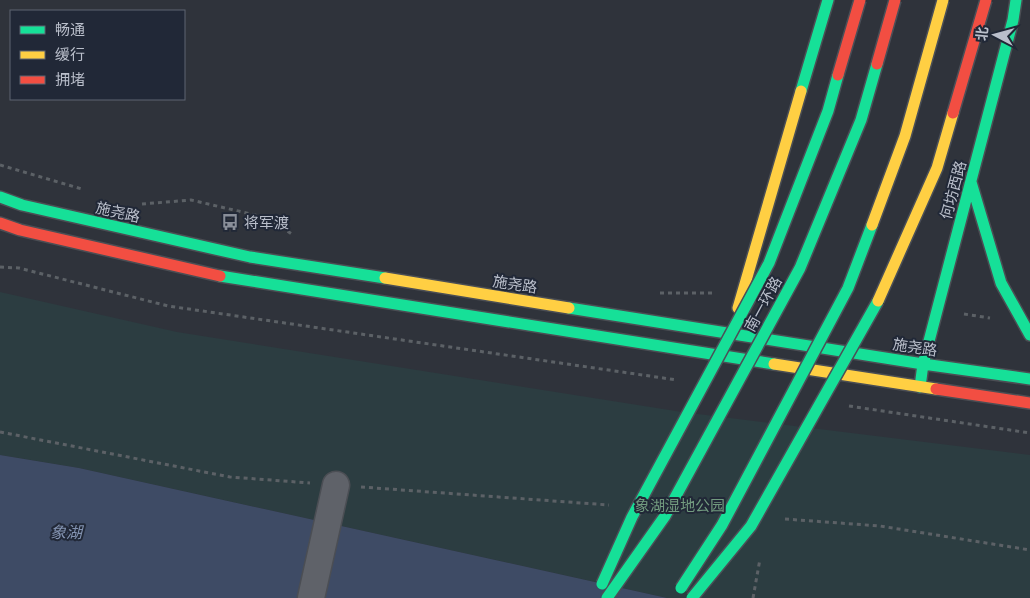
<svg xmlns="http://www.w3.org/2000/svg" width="1030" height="598" font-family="Manrope,'Noto Sans SC',sans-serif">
	<rect width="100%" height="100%" fill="#2f333b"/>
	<!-- green -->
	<path fill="#2c3d41" d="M0,292L177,332L682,412L1030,455V598H667L79,468L0,455Z"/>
	<!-- water -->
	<path fill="#3e4b65" d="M0,455L79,468L667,598H0Z"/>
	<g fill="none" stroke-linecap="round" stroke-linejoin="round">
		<!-- street casing -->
		<g stroke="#4b4e54" stroke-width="29">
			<path id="street" d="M311,598L336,485"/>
		</g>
		<!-- fast casing -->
		<g stroke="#4b4e54" stroke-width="14">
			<path id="fast" d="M801,91L828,0
				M971,182L1001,283L1030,335
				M0,197L22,205L250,257L385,278
				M220,276L774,364
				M569,308L923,364L1030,379
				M920,387L923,364L1013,20L1016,0"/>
		</g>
		<!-- slow casing -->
		<g stroke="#4b4e54" stroke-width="14">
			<path id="slow" d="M385,278L569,308
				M738,308L801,91
				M774,364L936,389"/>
		</g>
		<!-- jam casing -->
		<g stroke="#4b4e54" stroke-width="14">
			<path id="jam" d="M0,223L20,230L220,276
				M936,389L1030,403"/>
		</g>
		<!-- path -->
		<path stroke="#5c6166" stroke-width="3" stroke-dasharray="4 4" stroke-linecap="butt" d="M0,165L82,189
			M142,204L191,200L268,218L293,235
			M0,267L19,268L168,306L677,380
			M660,293H714
			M964,314L990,318
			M849,406L1030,433
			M0,432L230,477L310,483
			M361,487L609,505
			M785,519L880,526L1030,550
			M753,598L760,559"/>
		<!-- street -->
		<use href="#street" stroke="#5f6269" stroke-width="26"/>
		<!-- fast -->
		<use href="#fast" stroke="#16e098" stroke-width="11"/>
		<!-- slow -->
		<use href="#slow" stroke="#ffcf43" stroke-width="11"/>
		<!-- jam -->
		<use href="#jam" stroke="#f24e42" stroke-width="11"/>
		<!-- fast-bridge casing -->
		<g stroke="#4b4f57" stroke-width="14" stroke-linecap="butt">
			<path id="fast-bridge" d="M602,584L632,517L769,263L828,111L838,75
				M681,588L722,525L848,288L872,225
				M607,598L665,516L800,268L861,120L877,64
				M692,598L751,526L878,301"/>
		</g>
		<!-- slow-bridge casing -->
		<g stroke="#4b4f57" stroke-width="14" stroke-linecap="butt">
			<path id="slow-bridge" d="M872,225L905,136L943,0
				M878,301L937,168L953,113"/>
		</g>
		<!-- jam-bridge casing -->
		<g stroke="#4b4f57" stroke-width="14" stroke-linecap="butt">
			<path id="jam-bridge" d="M877,64L895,0
				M838,75L860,0
				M953,113L986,0"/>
		</g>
		<!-- fast-bridge -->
		<use href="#fast-bridge" stroke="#16e098" stroke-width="11"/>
		<!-- slow-bridge -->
		<use href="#slow-bridge" stroke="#ffcf43" stroke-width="11"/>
		<!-- jam-bridge -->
		<use href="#jam-bridge" stroke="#f24e42" stroke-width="11"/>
	</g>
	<!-- icons -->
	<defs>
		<g id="bus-bare" transform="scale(1.35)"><path d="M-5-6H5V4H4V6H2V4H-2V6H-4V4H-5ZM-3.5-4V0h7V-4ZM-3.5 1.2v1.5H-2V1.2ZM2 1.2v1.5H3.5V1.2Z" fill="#898e99" stroke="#212837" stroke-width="2.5" paint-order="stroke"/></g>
	</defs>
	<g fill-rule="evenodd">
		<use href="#bus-bare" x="230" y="222"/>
	</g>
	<g text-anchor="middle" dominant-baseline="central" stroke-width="4" stroke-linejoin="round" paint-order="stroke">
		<!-- street labels -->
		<g font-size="15" fill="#babfcb" stroke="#212837">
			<text transform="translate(953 190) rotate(-75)">何坊西路</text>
			<text transform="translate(118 212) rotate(13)">施尧路</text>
			<text transform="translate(515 284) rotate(9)">施尧路</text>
			<text transform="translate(763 304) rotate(-61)">南一环路</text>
			<text transform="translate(915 347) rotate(9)">施尧路</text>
		</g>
		<!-- poi labels -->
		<g font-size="15" fill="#babfcb" stroke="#212837" text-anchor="start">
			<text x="244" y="222">将军渡</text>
		</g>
		<!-- park labels -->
		<g font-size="15" fill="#729b7f" stroke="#212837">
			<text x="680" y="505">象湖湿地公园</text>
		</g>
		<!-- water labels -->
		<g font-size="16" font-style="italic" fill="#8393b1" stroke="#212837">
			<text x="66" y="532">象湖</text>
		</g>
	</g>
	<!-- legend -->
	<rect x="10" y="10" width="175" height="90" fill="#212837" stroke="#5e6472"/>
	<rect x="20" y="26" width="25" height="8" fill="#16e098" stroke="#5e6472"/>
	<text x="55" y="35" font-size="15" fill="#babfcb">畅通</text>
	<rect x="20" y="51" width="25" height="8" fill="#ffcf43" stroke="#5e6472"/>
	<text x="55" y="60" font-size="15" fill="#babfcb">缓行</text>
	<rect x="20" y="76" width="25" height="8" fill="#f24e42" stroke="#5e6472"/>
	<text x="55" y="85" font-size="15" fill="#babfcb">拥堵</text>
	<!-- north arrow -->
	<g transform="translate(995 35) rotate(276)" stroke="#212837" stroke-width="4" paint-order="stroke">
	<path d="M0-4L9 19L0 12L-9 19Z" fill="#babfcb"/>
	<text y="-8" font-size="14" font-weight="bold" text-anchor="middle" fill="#babfcb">北</text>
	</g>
</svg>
